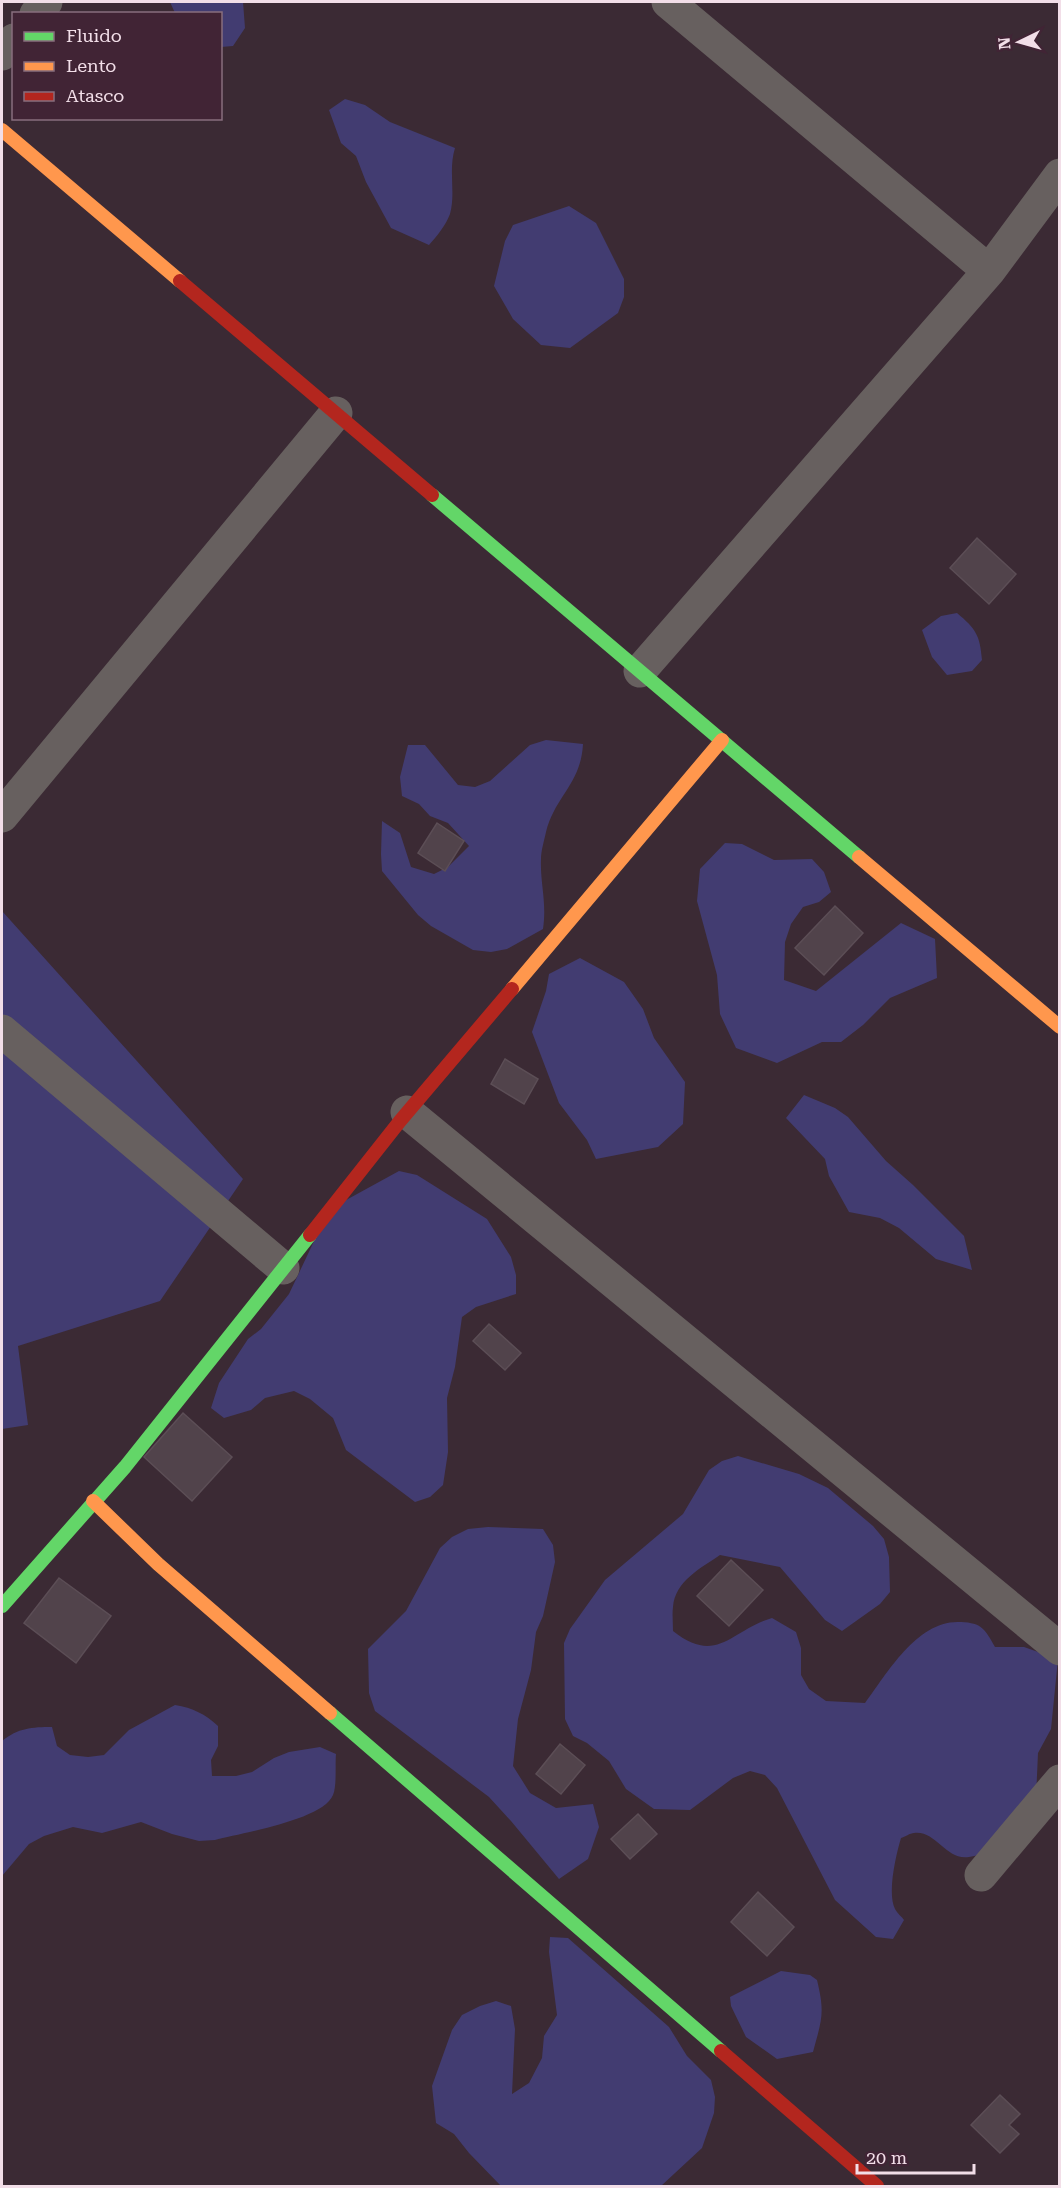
<svg xmlns="http://www.w3.org/2000/svg" width="1061" height="2188" font-family="'Roboto Serif',serif">
	<rect width="100%" height="100%" fill="#3b2a34"/>
	<!-- green -->
	<path fill="#423c71" d="M170,2H243L245,28L233,46L221,47L220,14L175,13Z
		M345,99L365,105L390,122L455,148C448,171 456,192 450,214C446,225 437,236 429,245L391,228L366,182L356,156L341,143L329,110Z
		M569,206L596,223L624,279V297L618,313L570,348L541,345L513,319L494,286L505,241L513,225Z
		M957,613C976,629 980,635 982,660L972,671L947,675L932,657L922,630L941,616Z
		M546,740L583,744C581,784 555,796 546,832C544,841 541,851 541,859C540,884 547,902 543,929L507,949L491,952L473,950L431,926L418,915L382,871L381,854L382,821L400,833L411,867L434,874L448,867L469,846L448,823L430,816L419,804L402,796L400,777L408,745H425L458,785L475,787L490,781L530,745Z
		M725,843L742,844L774,860L812,859L824,872L831,892L819,902L803,907L791,924L785,942L784,980L816,991L901,923L935,939L937,978L890,998L863,1025L841,1042H822L777,1063L736,1048L720,1014L717,975L697,901L700,869Z
		M2,911L243,1179L160,1301L18,1346L28,1425L2,1429Z
		M580,958L624,982L643,1009L654,1038L685,1082L683,1124L658,1147L596,1159L587,1140L559,1103L532,1032L546,991L549,974Z
		M804,1095L835,1108L848,1117L886,1161L913,1185L964,1236L972,1270L936,1259L899,1228L880,1218L849,1212L829,1176L825,1159L786,1118Z
		M399,1171L417,1175L487,1219L511,1257L516,1275V1294L476,1307L462,1317L455,1367L447,1398L448,1452L443,1485L430,1497L415,1502L346,1450L333,1418L310,1399L294,1391L265,1398L251,1410L224,1418L211,1408L219,1383L248,1339L261,1329L289,1294L325,1218L337,1205Z
		M738,1456L799,1474L828,1488L873,1526L884,1539L889,1557L890,1592L880,1604L842,1631L825,1620L780,1567L720,1555C701,1568 675,1581 673,1607C672,1614 673,1623 673,1631C717,1666 731,1630 772,1618L796,1632L801,1648V1675L809,1689L826,1701L865,1703C888,1672 918,1619 961,1622C982,1623 985,1629 995,1647H1024L1058,1659L1051,1729L1038,1753L1035,1821C1015,1834 993,1853 969,1857C946,1861 936,1830 914,1833C910,1833 905,1837 901,1838C896,1855 887,1893 895,1909C897,1913 902,1917 904,1920L893,1939L876,1937L835,1900L777,1788L765,1775L750,1771L733,1778L690,1810L654,1809L626,1789L609,1761L587,1743L573,1736L565,1719L564,1643L570,1629L605,1580L683,1514L709,1470L722,1461Z
		M488,1527L543,1529L553,1545L555,1562L543,1616L536,1632L531,1670L518,1719L513,1766L530,1793L556,1808L593,1804L599,1827L588,1859L559,1879L511,1821L489,1797L375,1711L369,1693L368,1649L406,1611L440,1548L452,1537L468,1529Z
		M175,1705C193,1708 205,1714 218,1726V1746L211,1760L212,1776H236L252,1772L274,1758L289,1752L320,1747L336,1754C335,1764 337,1786 333,1795C323,1820 241,1833 215,1840L199,1841L172,1834L141,1822L102,1833L73,1827L44,1836L29,1844L2,1876V1741C18,1728 32,1727 52,1727L57,1746L70,1755L88,1757L104,1755L129,1730Z
		M550,1937L568,1938L669,2027L687,2056L711,2080L715,2097L714,2113L702,2148L661,2186H501L469,2153L454,2134L436,2123L432,2086L452,2030L462,2015L480,2006L496,2001L511,2006L515,2029L512,2094L529,2083L542,2058L544,2036L557,2015L549,1952Z
		M781,1971L810,1975L817,1980C825,2013 822,2019 813,2052L777,2059L746,2037L731,2006L730,1997Z"/>
	<!-- building -->
	<path fill="#51434b" stroke="#5c4e56" stroke-width="1.5" d="M977,538L1016,574L989,604L950,568Z
		M437,823L464,841L445,871L418,853Z
		M835,906L863,933L824,975L795,948Z
		M505,1059L538,1079L524,1104L491,1084Z
		M489,1324L521,1353L505,1370L473,1341Z
		M183,1413L232,1457L192,1501L144,1457Z
		M731,1560L763,1590L729,1626L697,1596Z
		M59,1578L111,1616L76,1663L24,1623Z
		M560,1744L585,1765L561,1794L536,1774Z
		M638,1814L657,1834L630,1859L611,1839Z
		M758,1892L794,1927L767,1956L731,1922Z
		M1000,2095L1020,2114L1009,2125L1019,2134L1000,2153L971,2125Z"/>
	<g fill="none" stroke-linecap="round" stroke-linejoin="round">
		<!-- street -->
		<path stroke="#67605f" stroke-width="33" d="M668,2L989,271
			M36,14L46,2
			M2,54L14,40
			M640,671L989,271L1060,175
			M2,816L336,413
			M2,1031L283,1268
			M407,1112L1060,1649
			M981,1875L1060,1781"/>
		<!-- fast -->
		<path stroke="#63d668" stroke-width="14" d="M432,495L859,857
			M2,1606L125,1467L310,1235
			M330,1713L721,2051"/>
		<!-- slow -->
		<path stroke="#ff974d" stroke-width="14" d="M2,130L180,281
			M859,857L1060,1027
			M512,989L722,740
			M93,1501L158,1564L330,1713"/>
		<!-- jam -->
		<path stroke="#b3261e" stroke-width="14" d="M180,281L432,495
			M310,1235L400,1121L512,989
			M721,2051L877,2186"/>
	</g>
	<!-- border -->
	<rect width="1061" height="2188" fill="none" stroke="#f2dee8" stroke-width="6"/>
	<!-- legend -->
	<rect x="12" y="12" width="210" height="108" fill="#412435" stroke="#886e7d" stroke-width="1.5"/>
	<rect x="24" y="32" width="30" height="9" fill="#63d668" stroke="#886e7d" stroke-width="1.5"/>
	<text x="66" y="42" font-size="18" fill="#f2dee8">Fluido</text>
	<rect x="24" y="62" width="30" height="9" fill="#ff974d" stroke="#886e7d" stroke-width="1.5"/>
	<text x="66" y="72" font-size="18" fill="#f2dee8">Lento</text>
	<rect x="24" y="92" width="30" height="9" fill="#b3261e" stroke="#886e7d" stroke-width="1.5"/>
	<text x="66" y="102" font-size="18" fill="#f2dee8">Atasco</text>
	<!-- north arrow -->
	<g transform="translate(1019 42) rotate(265)" stroke="#412435" stroke-width="4.5" paint-order="stroke">
	<path d="M0-4.5L10 22L0 15L-10 22Z" fill="#f2dee8"/>
	<text y="-9" font-size="16" font-weight="bold" text-anchor="middle" fill="#f2dee8">N</text>
	</g>
	<!-- scale -->
	<path d="M857 2164v9h117v-9" fill="none" stroke="#f2dee8" stroke-width="3"/>
	<text x="866" y="2164" font-size="18" fill="#f2dee8" stroke="#412435" stroke-width="4.5" paint-order="stroke">20 m</text>
</svg>
